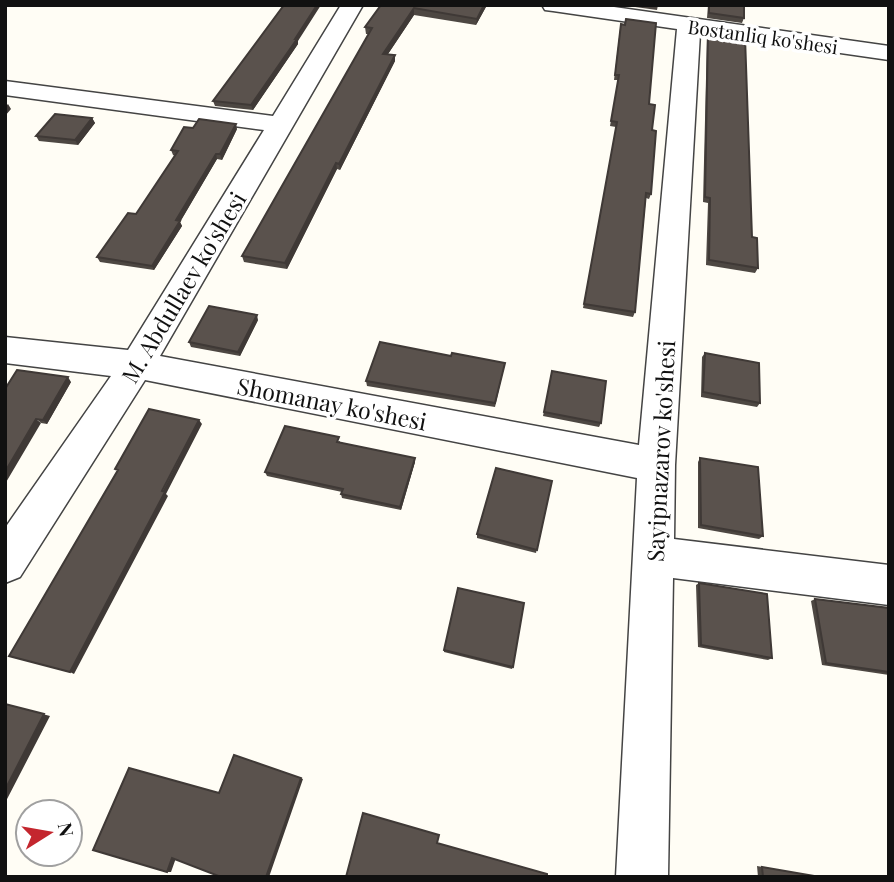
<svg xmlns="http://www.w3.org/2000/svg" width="894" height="882" font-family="'Playfair Display',serif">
	<rect width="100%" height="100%" fill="#fffdf5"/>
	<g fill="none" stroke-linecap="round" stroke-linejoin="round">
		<!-- minor casing -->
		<g stroke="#444" stroke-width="3">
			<path id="minor" d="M341,5H363L160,356L639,445L677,29L553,11L545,10L542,5H600L889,46V60L700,33L675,465L674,539L889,565V605L673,578L668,877H616L637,478L145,380L20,577L5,583V528L111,376L5,363V337L128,350L264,130L5,95V81L273,116Z"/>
		</g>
		<!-- minor -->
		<use href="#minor" fill="#fff" fill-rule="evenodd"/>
	</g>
	<!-- wall -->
	<path fill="#4d4742" d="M381,5H487L476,25L414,15L388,54L395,61L340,170L337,169L287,269L244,262L242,256L369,34H366L365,27Z
		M628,5H658L657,10L628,6Z
		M708,5H744V18L742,23L707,18Z
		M620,29L649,104L652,130L651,194L649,199L646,198L635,312L633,317L583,308L616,127L610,126L618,80H614Z
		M708,32L758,268L755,273L706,265L708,203L703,202L707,37Z
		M298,41V44L253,110L215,106L213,101Z
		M92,118L95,123L78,145L39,141L36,136Z
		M237,129L222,160L217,159L180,222L182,226L154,270L100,262L97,257L136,214L175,156L173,155L171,150Z
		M258,320L240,356L191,347L189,342Z
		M705,353L760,403L757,407L701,397L702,357Z
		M451,356L504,367L495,407L367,386L366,381Z
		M552,371L601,423L599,427L543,416Z
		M71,382L47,424L41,423L5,389Z
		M340,441V443L415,462L401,510L342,498L341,494L342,492L267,476L265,472Z
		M700,458L763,536L759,539L698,528V462Z
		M552,481L536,553L477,538V534Z
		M699,583L772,658L768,660L698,647L696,585Z
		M815,599L889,608V675L822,665L811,601Z
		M444,650L513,667L512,669L444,652Z
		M757,866L820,877H758Z"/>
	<!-- shaded-wall -->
	<path fill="#3f3936" d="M317,5H321L298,41V44L253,110L251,105Z
		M484,5H487L476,25L477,19Z
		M414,8V15L384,60L383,54Z
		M395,55V61L340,170L339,164Z
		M8,104L11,109L5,116V107Z
		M92,118L95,123L78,145L75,140Z
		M236,124L237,129L222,160L220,154Z
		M216,154L217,159L180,222L182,226L154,270L152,266L176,220Z
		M336,163L337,169L287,269L285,263Z
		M257,315L258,320L240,356L238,352Z
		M68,377L71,382L47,424L43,420Z
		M36,419L41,423L5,484V472Z
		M199,420L202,424L166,494L168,496L74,674L70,672Z
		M415,458V462L401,510L400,507Z
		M5,704L50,716L5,803Z
		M234,755L303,779L269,877H266Z
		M172,858H176L171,872H167Z"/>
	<!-- building -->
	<path fill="#5a524d" stroke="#3f3936" stroke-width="2" d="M284,5H317L295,39H297L251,105L213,101Z
		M381,5H484L477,19L414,8L383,54L395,55L339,164L336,163L285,263L242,256L372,28L365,27Z
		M709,5H744V18L709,13Z
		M626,19L656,23L649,104L655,105L652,130L656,131L651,194L646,193L635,312L584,304L617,122L611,121L619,75H615L621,24L625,25Z
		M708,32L745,37L752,237L757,238L758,268L709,260L710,198L705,197Z
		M55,114L92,118L75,140L36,136Z
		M199,119L236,124L220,154H216L176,220L180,221L152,266L97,257L128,213L136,214L178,151L171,150L184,127L193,128Z
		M209,306L257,315L238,352L189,342Z
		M380,342L451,356L452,353L505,363L495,403L366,381Z
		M705,353L759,363L760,403L703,392Z
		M17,370L68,377L43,420L36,419L5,472V389Z
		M552,371L606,381L601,423L544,412Z
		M149,409L199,420L162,491L165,492L70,672L9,656L118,470L115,469Z
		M285,426L339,437L337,442L415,458L400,507L341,494L343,489L265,472Z
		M700,458L758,467L763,536L701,525Z
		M496,468L552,481L537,550L477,534Z
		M699,583L767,594L772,658L701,645Z
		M458,588L524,603L513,667L444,650Z
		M815,599L889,608V672L826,663Z
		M5,704L44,714L5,790Z
		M234,755L301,778L266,877H221L172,858L167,872L93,850L129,768L219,793Z
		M363,813L439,835L437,843L547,874V877H346Z
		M762,867L820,877H763Z"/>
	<g text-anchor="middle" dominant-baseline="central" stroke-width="7" stroke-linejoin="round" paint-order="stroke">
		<!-- far-street labels -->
		<g font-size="19" fill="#111" stroke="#fff">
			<text transform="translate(763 36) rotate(8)">Bostanliq ko'shesi</text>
		</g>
		<!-- street labels -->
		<g font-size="23" fill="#111" stroke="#fff">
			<text transform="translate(183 287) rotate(-59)">M. Abdullaev ko'shesi</text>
			<text transform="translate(332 403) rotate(11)">Shomanay ko'shesi</text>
			<text transform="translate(660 451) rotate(-87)">Sayipnazarov ko'shesi</text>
		</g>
	</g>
	<!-- border -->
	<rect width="894" height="882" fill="none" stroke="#111111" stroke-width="14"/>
	<!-- north arrow -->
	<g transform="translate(49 833) rotate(79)"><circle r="33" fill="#ffffff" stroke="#a0a0a0" stroke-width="2"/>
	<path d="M0-5L12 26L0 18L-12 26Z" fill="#c4262e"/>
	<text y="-10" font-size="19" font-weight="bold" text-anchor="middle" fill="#111111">N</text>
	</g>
</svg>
